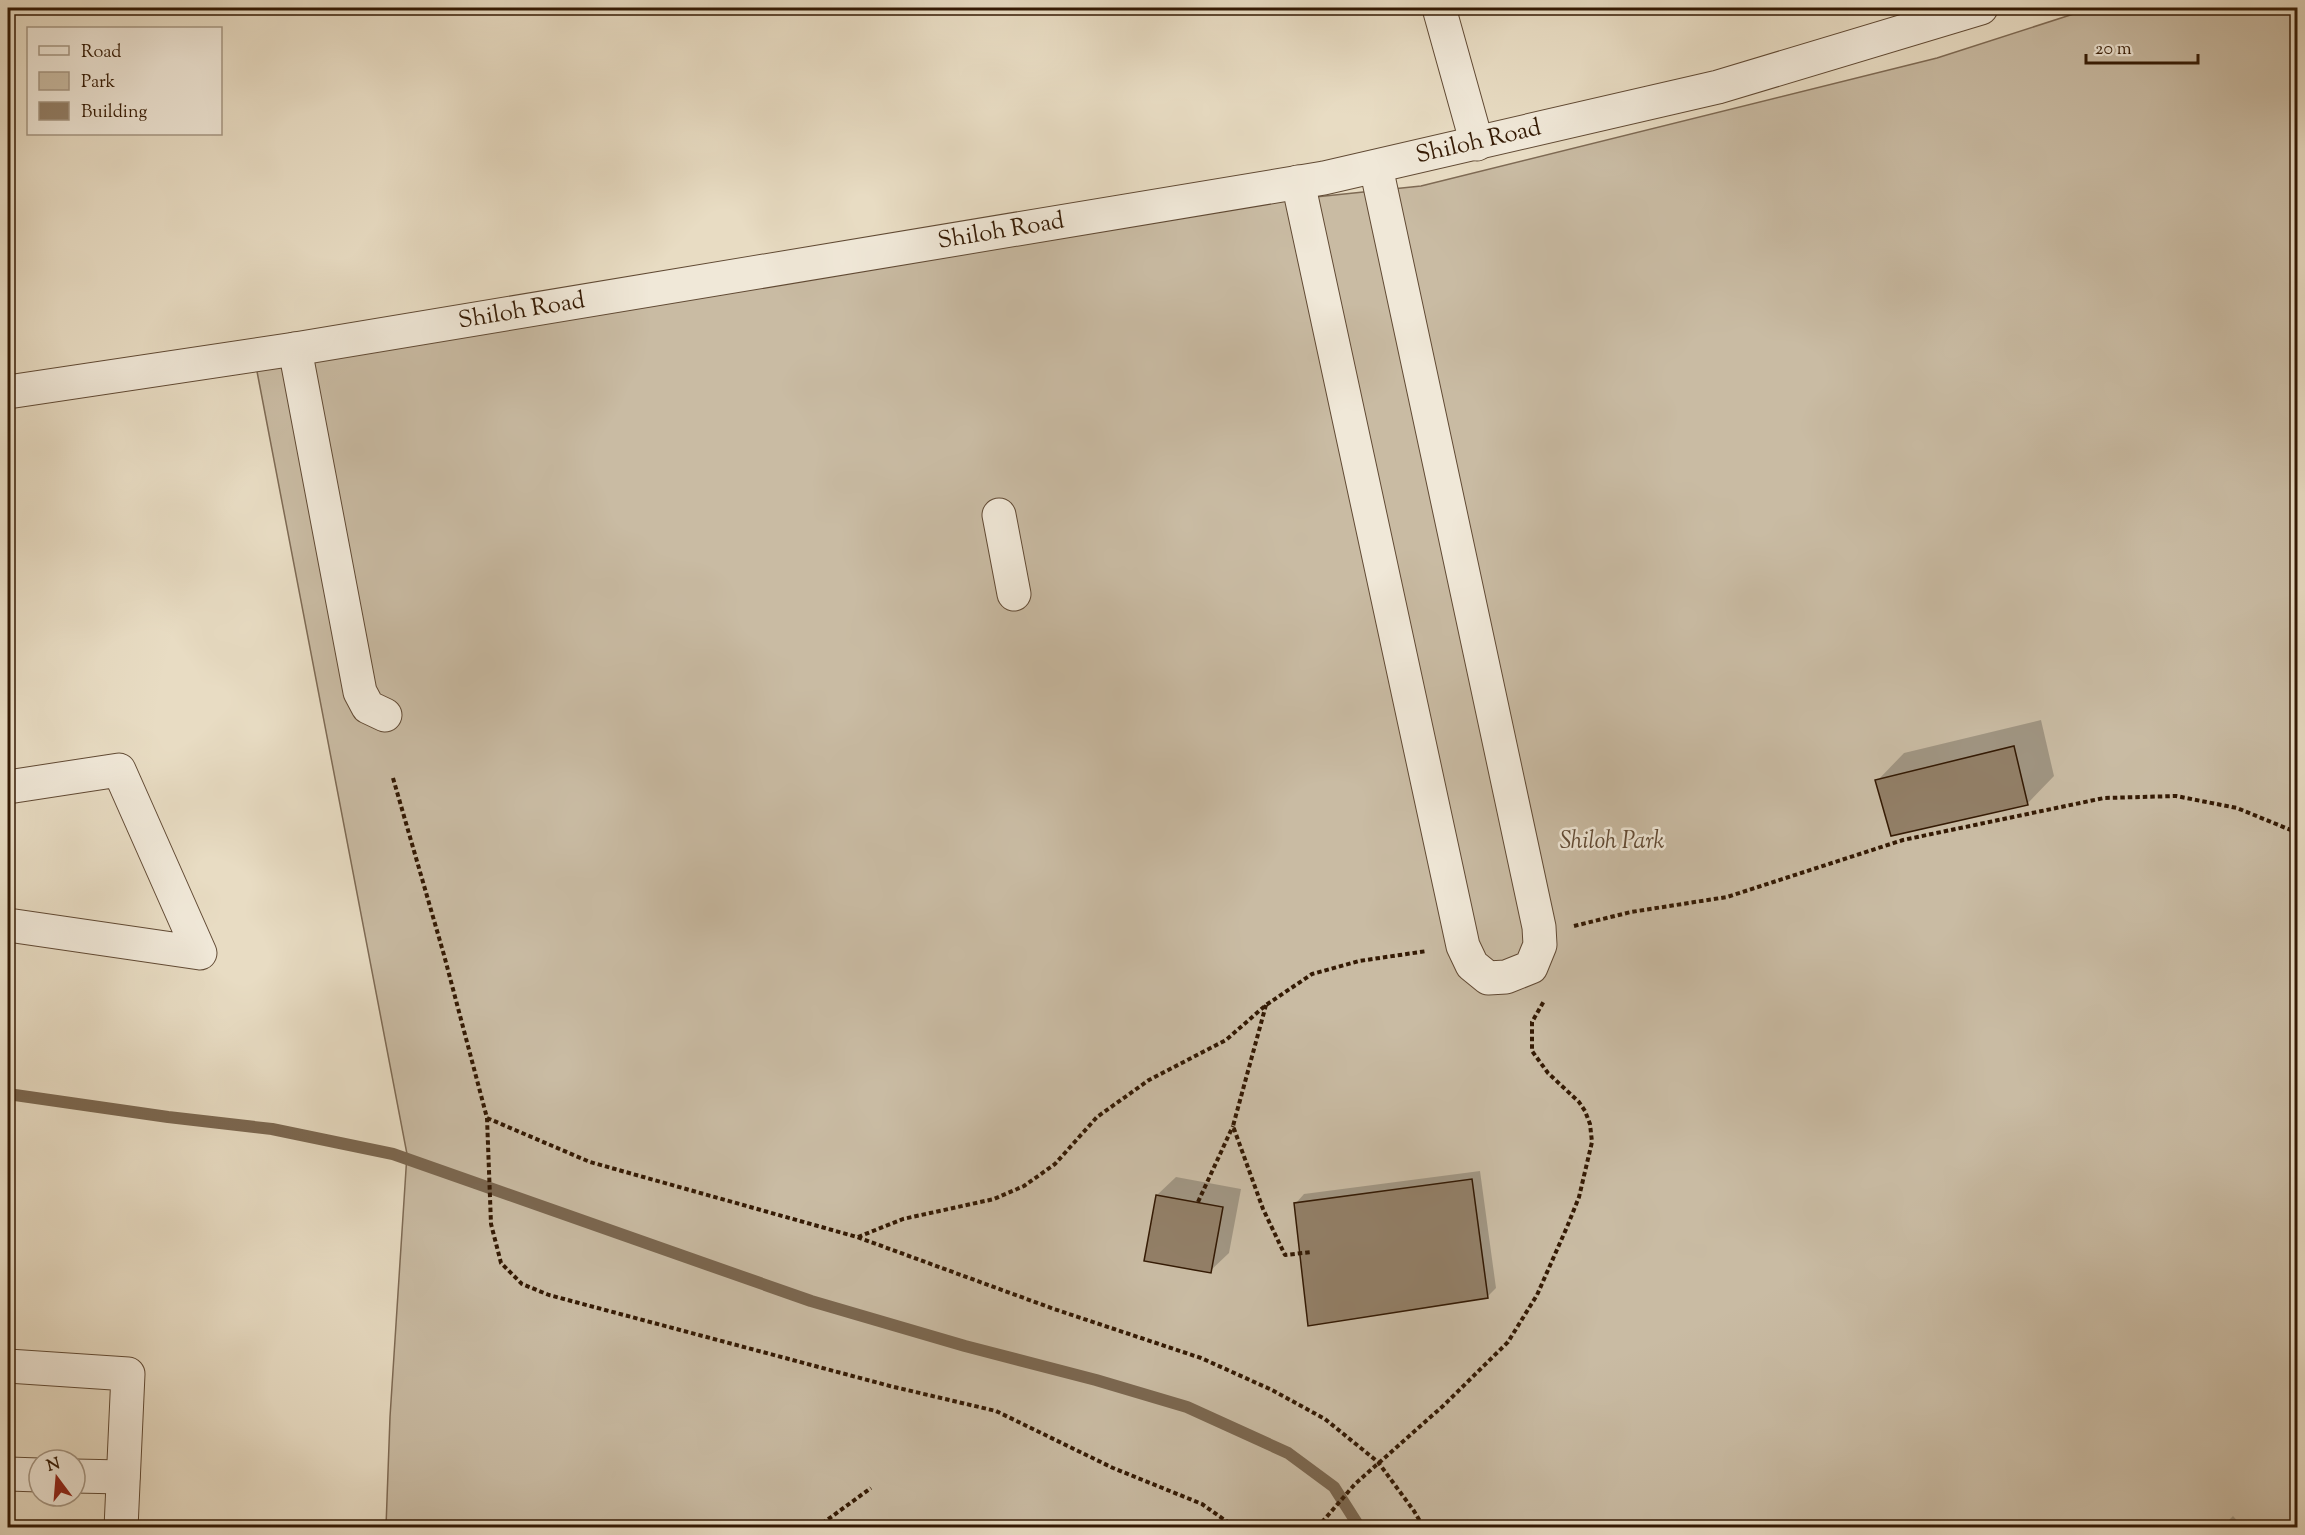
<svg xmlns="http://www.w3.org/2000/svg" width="2305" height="1535" font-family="'Sorts Mill Goudy',serif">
	<rect width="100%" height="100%" fill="#e8dcc3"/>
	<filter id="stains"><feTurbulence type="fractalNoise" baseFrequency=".00333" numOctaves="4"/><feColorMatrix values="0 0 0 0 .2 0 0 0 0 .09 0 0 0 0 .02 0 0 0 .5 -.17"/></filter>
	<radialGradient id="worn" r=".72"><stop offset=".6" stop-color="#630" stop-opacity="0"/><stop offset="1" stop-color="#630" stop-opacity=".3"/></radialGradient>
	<!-- green -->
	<path fill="#c9bba3" stroke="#7e6a54" stroke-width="1.5" d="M2092,8H2297V1527H386L390,1417L407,1154L255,361L1277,201L1421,186L1937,58Z"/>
	<!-- shadow -->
	<path fill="#0003" d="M2041,720L2054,776L2027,804L1877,781L1904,753Z
		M1480,1171L1496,1288L1487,1297L1296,1203L1304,1194Z
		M1176,1177L1241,1189L1229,1253L1210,1271L1157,1195Z
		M2233,1516L2244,1528H2221Z"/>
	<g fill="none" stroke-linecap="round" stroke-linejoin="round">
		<!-- stream -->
		<path stroke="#7b6750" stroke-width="12" d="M8,1094L168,1117L272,1129L393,1154L811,1301L965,1346L1096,1380L1187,1407L1288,1453L1334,1487L1360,1528"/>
	</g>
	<!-- building -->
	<path fill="#927f67" stroke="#341a04" stroke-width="1.5" d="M2014,746L2028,805L1891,836L1875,780Z
		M1472,1179L1488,1298L1308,1326L1294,1203Z
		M1156,1195L1223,1207L1211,1273L1144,1261Z"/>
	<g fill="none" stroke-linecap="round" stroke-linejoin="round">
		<!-- minor casing -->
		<g stroke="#614a34" stroke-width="35">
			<g id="minor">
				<path d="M1439,8L1477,144"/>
				<path d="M1298,182L1463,946L1472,965L1488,978L1506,977L1531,967L1540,945L1539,927L1376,167"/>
				<path d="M295,349L360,692L368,707L385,715"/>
				<path id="s1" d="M8,392L295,349L1324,178L1718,87L1981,8"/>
				<path d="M999,515L1014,594"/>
				<path d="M8,787L119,770L200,953L8,925"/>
				<path d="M8,1366L128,1374L121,1528"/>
				<path d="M9,1474L39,1475"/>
				<path d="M75,1476L123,1477"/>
			</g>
		</g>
		<!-- path -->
		<path stroke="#341a04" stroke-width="4" stroke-dasharray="4.5 3" stroke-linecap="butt" d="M393,778L444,955L487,1118L491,1224L501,1263L522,1284L549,1295L890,1386L996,1411L1113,1468L1202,1504L1236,1528
			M1574,926L1631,912L1727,897L1903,840L2104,798L2176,796L2237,808L2298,833
			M1266,1005L1233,1126L1263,1209L1285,1255L1312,1252
			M487,1118L590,1162L857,1237L1054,1309L1201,1358L1272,1390L1325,1419L1378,1462L1414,1511L1424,1528
			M1198,1202L1233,1126
			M858,1237L903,1219L994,1199L1024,1186L1055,1164L1097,1117L1149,1080L1226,1040L1266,1005L1312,974L1359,961L1427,951
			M816,1528L871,1488
			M1317,1528L1355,1484L1443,1406L1508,1342L1537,1295L1567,1227L1579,1197L1592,1142L1590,1124L1585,1111L1579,1102L1548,1073L1532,1051V1022L1544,1001"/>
		<!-- minor -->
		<use href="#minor" stroke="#f0e8d8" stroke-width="33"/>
	</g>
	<g text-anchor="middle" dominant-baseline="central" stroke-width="5" stroke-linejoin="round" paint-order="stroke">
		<!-- street labels -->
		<g font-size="24" fill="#341a04" stroke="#f0e8d8">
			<text stroke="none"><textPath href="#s1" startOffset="1492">Shiloh Road</textPath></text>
			<text stroke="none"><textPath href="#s1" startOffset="1006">Shiloh Road</textPath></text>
			<text stroke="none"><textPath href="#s1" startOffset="520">Shiloh Road</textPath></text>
		</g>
		<!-- park labels -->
		<g font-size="24" font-style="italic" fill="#614a34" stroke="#f0e8d8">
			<text x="1612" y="842">Shiloh Park</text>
		</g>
	</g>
	<!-- margin -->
	<rect width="2305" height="1535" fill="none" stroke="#e8dcc3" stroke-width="30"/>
	<rect x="9" y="9" width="2287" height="1517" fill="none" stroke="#341a04" stroke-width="3"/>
	<rect x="15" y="15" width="2275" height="1505" fill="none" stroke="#341a04" stroke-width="1.5"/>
	<!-- legend -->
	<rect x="27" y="27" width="195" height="108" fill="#f0e8d8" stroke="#a59683" stroke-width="1.5"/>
	<rect x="39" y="46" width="30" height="9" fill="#f0e8d8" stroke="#a59683" stroke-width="1.5"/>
	<text x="81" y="57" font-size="18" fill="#341a04">Road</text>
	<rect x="39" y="72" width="30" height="18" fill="#c9bba3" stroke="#a59683" stroke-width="1.5"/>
	<text x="81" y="87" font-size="18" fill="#341a04">Park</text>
	<rect x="39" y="102" width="30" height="18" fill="#927f67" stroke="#a59683" stroke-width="1.5"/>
	<text x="81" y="117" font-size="18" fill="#341a04">Building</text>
	<!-- north arrow -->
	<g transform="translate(57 1478) rotate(344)"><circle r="28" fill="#f0e8d8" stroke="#a59683" stroke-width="1.5"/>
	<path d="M0-4.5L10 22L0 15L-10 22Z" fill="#8f2418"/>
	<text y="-9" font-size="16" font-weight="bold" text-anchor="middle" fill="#341a04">N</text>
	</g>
	<!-- scale -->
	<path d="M2086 54v9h112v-9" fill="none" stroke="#341a04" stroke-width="3"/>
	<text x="2095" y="54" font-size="18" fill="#341a04" stroke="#f0e8d8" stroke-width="4.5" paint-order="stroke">20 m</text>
	<rect width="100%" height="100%" filter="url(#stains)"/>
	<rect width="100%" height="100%" fill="url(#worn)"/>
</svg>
